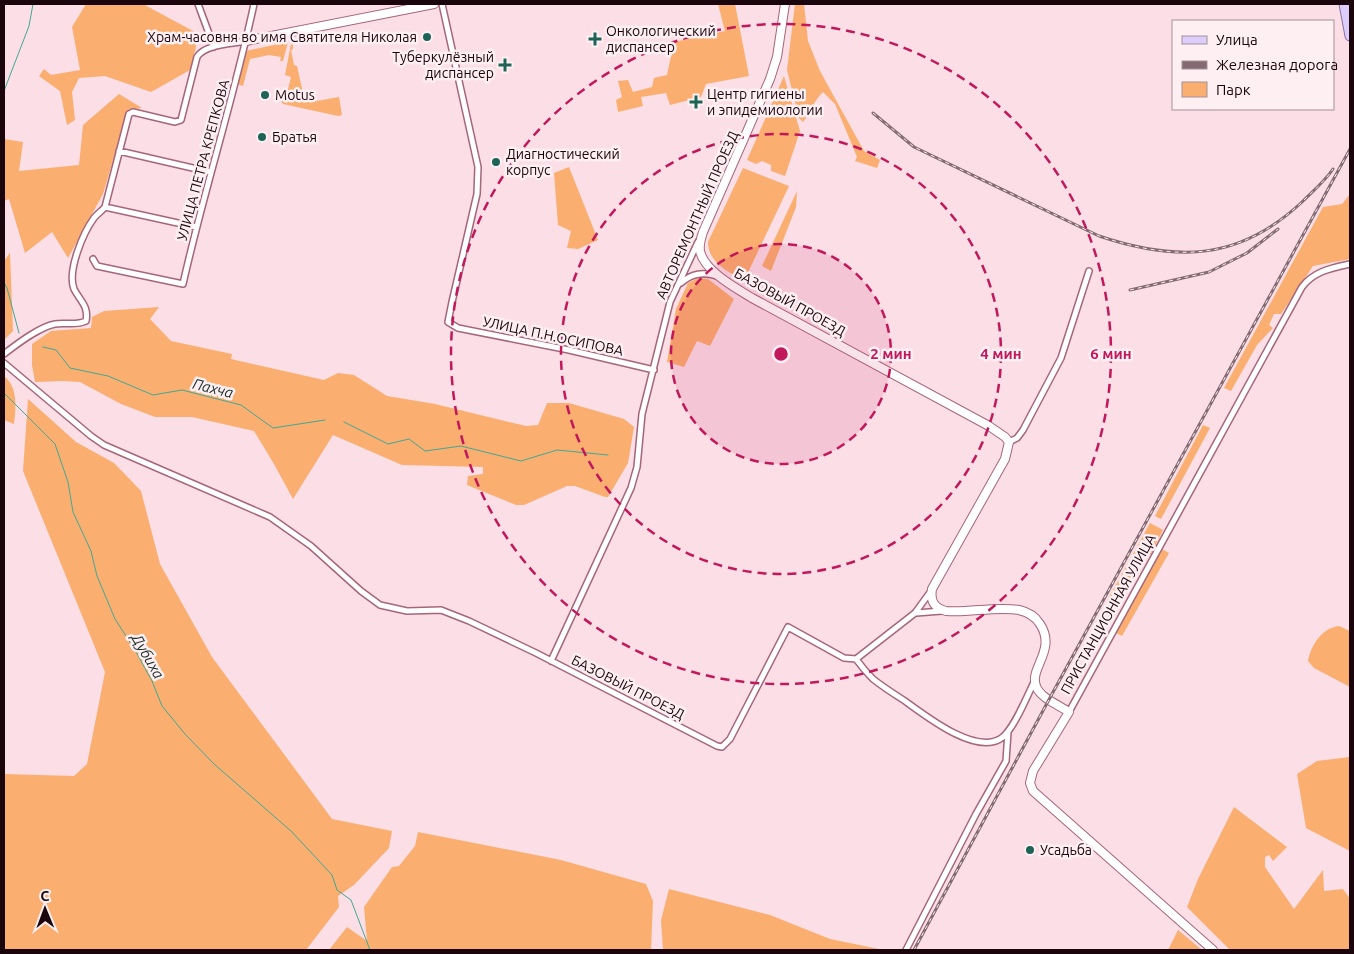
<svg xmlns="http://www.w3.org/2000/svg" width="1354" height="954" font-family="Ubuntu,sans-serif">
	<rect width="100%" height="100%" fill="#fbdee6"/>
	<!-- green -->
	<path fill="#faae70" d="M86,4H143L193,31L196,47L190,70L151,92L105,76L79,78L72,92L75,120L67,125L60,91L39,76L44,69L51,75L80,70L72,27Z
		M718,4H735L749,76L706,84L701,97L670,105L666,93L641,97L643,106L618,112L616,100L622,97L618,81L628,80L633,92L652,87L654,78L667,75L674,42L725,31Z
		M795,4H804L808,41L820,71L864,151L880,160L877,168L855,161L857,157L835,104L823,92C814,100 811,112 803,122L799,118L787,70Z
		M288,42L283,61H280L281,57L269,55L250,59L243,86L237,84L246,51Z
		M291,44L293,45V49L291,50L294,65L297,66L303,93L311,102L339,97L342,115L338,116L283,104L280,99V96H283L284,93H287L291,77L285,75Z
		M784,76L800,131L785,176L771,171V165L762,161L756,164L747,160Z
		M119,94L142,108L128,110L103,194L68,258L52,232L25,253L9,199L4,201V139L23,142L19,171L79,165L83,125Z
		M569,167L598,240L578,249L567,248L571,231L558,225L554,173Z
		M743,168L789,186L744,281C729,272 708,263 708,242Z
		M797,191L796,207L771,271L762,266Z
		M1350,194V259L1313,266L1281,314H1274L1269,325L1273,328L1257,345L1231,391L1224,388L1323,207L1342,204Z
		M10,253L13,331L4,340V261Z
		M698,278L708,279L734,299L710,346L697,341L684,367L667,362L676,309L688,283Z
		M159,307L150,319L171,341L232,354L231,359L324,380L338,373L354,375L387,396L435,404L526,426L538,425L547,403H569L624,419L634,427L628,463L608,497H605L575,486H567L524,505H516L467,485L468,476L483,474V467L402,465L333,435L293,499L274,464L254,431L192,417H155L121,404L80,382L62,381L35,382L32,365V344L51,331L91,328L92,317L104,311Z
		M4,376C18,387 16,407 14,424L4,420Z
		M28,399L76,442L114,463L141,491L160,564L212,657L332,819L392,831L389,848L354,885L338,896L339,907L306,950H4V774L74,776L87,764L105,672L23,471Z
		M1203,425L1210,428L1161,519L1155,516Z
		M1150,523L1163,530L1151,554L1142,557L1117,600L1107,601Z
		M1162,549L1169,553L1122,636L1116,633Z
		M1339,626L1350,631V687L1314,668L1308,661C1311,645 1322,628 1339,626Z
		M1350,757V851L1306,828L1297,774L1317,761Z
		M1234,807L1287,847L1273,861L1269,855L1265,857V867L1294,909L1323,870L1324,891L1343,889L1350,899V950H1230L1187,907L1198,879Z
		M418,832L561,860L646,884L653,901L651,950H548L536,949L535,950H329L347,927L367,941L364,907L392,867L399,866L415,846Z
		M669,889L770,915L830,939L884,950H663L661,920Z
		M1178,930L1202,950H1168Z"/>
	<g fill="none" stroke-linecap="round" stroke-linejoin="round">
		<!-- stream -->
		<path stroke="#41a895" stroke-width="1" d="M4,91L29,26L33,4
			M4,283L7,288L19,333
			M43,347L56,350L70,368L108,376L153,395L182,390L241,405L273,428L325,420
			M4,393L55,444L68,482L73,512L91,551L97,576L115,619L135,650L152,681L162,706L185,734L214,764L291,831L332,875L337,890L351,900L370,950
			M344,422L388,444L409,439L425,451L461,446L521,461L557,450L608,455"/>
		<!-- street casing -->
		<g stroke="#a5667b" stroke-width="8">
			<path id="street" d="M198,4L214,47
				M442,4L478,167L477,194L452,302L448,322L458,328L569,350L654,370
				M119,151L210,172
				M105,207L196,227
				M93,259L97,266L183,284C204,190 234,98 254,4
				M681,283C692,273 703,272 717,276
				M4,354C17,344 39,327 55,324C65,322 76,326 86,321C89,306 80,301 74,289C67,271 83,233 94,218C97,214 102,211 105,207L129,114L133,112L175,122L181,120L197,57C205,44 232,44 246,41
				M4,363L91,436L104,445L270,517L311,546L361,591L380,605L407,611L441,610L469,621L536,653L717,746L722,747L730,739L788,627L844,658L856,659L915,613L931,591
				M1009,442L1017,438L1023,430L1061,358L1089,271
				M916,613L942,611
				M856,659C861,666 867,673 873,679C883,687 894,694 905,701C926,716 974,754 1000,739C1013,732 1028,694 1035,680
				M551,661L631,488L637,467L642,414L670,302L698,242
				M1069,712L1302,287C1314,271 1332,268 1350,264
				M906,950L976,814L1006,761L1008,732"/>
		</g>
		<!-- secondary casing -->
		<g stroke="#a5667b" stroke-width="10">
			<path id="secondary" d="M785,4L777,57L770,79L703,232C701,238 699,245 700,251C704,271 736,288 752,298L989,426L1005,437L1009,442L1005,459L932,589C930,601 934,608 946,611C969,613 996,606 1019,610C1028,612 1035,616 1040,624C1057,650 1029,668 1036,686C1040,698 1059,705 1069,712L1033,771L1030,783L1033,791L1213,950
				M246,41L434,4"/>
		</g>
		<!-- primary casing -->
		<g stroke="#8971a4" stroke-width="11">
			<path id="primary" d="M1344,4L1350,36"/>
		</g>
		<!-- street -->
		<use href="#street" stroke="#fff" stroke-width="5"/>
		<!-- secondary -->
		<use href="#secondary" stroke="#fff" stroke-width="8"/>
		<!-- primary -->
		<use href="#primary" stroke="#dccdfa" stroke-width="9"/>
		<!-- rail casing -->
		<g stroke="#846a72" stroke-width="3">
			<path id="rail" d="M873,113L914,147L1099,236C1177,262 1239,261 1302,202C1313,191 1325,181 1333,169
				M1130,290L1209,272L1247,253L1278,229
				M914,950L1052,694L1350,149"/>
		</g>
		<!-- rail -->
		<use href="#rail" stroke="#feeff3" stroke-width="1" stroke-dasharray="4" stroke-linecap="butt"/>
	</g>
	<!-- distance rings -->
	<circle cx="781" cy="354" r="110" fill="#c2185b" fill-opacity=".12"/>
	<g fill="none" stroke="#c2185b" stroke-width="2.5" stroke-dasharray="9 6">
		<circle cx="781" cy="354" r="110"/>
		<circle cx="781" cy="354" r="220"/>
		<circle cx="781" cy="354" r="330"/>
	</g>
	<!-- markers -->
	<g fill="#1d6457" stroke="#feeff3" stroke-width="2">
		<circle cx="427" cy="37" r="5"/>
		<path d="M592.5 31.5h5v5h5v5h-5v5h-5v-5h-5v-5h5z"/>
		<path d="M502.5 57.5h5v5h5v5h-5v5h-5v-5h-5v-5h5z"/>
		<circle cx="265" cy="95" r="5"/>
		<path d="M693.5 94.5h5v5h5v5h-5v5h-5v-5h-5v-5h5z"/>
		<circle cx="262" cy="137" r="5"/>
		<circle cx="496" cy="162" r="5"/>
		<circle cx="1030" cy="850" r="5"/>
	</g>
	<g text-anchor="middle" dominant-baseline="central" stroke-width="5" stroke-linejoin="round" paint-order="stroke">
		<!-- poi labels -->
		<g font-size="14" fill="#1b050d" stroke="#feeff3" text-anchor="start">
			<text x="606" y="31">Онкологический<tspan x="606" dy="16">диспансер</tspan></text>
			<text x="417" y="37" text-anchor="end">Храм-часовня во имя Святителя Николая</text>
			<text x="494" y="57" text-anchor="end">Туберкулёзный<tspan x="494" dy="16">диспансер</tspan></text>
			<text x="707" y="94">Центр гигиены<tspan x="707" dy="16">и эпидемиологии</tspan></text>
			<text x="275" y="95">Motus</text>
			<text x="272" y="137">Братья</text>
			<text x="506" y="154">Диагностический<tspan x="506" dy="16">корпус</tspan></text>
			<text x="1040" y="850">Усадьба</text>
		</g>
		<!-- street labels -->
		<g font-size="14" fill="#1b050d" stroke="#feeff3">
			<text transform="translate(203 160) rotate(-75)">УЛИЦА ПЕТРА КРЕПКОВА</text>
			<text transform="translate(697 215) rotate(-66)">АВТОРЕМОНТНЫЙ ПРОЕЗД</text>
			<text transform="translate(790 302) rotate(29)">БАЗОВЫЙ ПРОЕЗД</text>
			<text transform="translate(553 336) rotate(12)">УЛИЦА П.Н.ОСИПОВА</text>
			<text transform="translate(1108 614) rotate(-61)">ПРИСТАНЦИОННАЯ УЛИЦА</text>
			<text transform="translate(628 687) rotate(27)">БАЗОВЫЙ ПРОЕЗД</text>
		</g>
		<!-- water labels -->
		<g font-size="15" font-style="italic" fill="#1a312c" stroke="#feeff3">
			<text transform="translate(213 388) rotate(14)">Пахча</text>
			<text transform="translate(148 656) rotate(60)">Дубиха</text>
		</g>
	</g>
	<circle cx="781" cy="354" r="8" fill="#c2185b" stroke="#feeff3" stroke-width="2.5"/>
	<g font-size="15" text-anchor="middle" font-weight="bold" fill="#c2185b" stroke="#feeff3" stroke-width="5" stroke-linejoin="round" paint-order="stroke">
		<text x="891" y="359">2 мин</text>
		<text x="1001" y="359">4 мин</text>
		<text x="1111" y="359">6 мин</text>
	</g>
	<!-- border -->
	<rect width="1354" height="954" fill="none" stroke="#1b050d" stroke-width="10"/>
	<!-- legend -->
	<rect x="1172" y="20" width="162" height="90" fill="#feeff3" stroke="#a39197"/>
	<rect x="1182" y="36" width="25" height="8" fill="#dccdfa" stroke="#a39197"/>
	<text x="1216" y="45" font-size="15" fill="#1b050d">Улица</text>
	<rect x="1182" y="61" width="25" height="8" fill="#846a72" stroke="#a39197"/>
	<text x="1216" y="70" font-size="15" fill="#1b050d">Железная дорога</text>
	<rect x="1182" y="82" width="25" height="15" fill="#faae70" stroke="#a39197"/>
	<text x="1216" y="95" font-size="15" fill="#1b050d">Парк</text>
	<!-- north arrow -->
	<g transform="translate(45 909) rotate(359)" stroke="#feeff3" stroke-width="4" paint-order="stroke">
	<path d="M0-4L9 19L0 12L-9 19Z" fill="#1b050d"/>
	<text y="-8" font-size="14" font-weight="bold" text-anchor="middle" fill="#1b050d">С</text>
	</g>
</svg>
